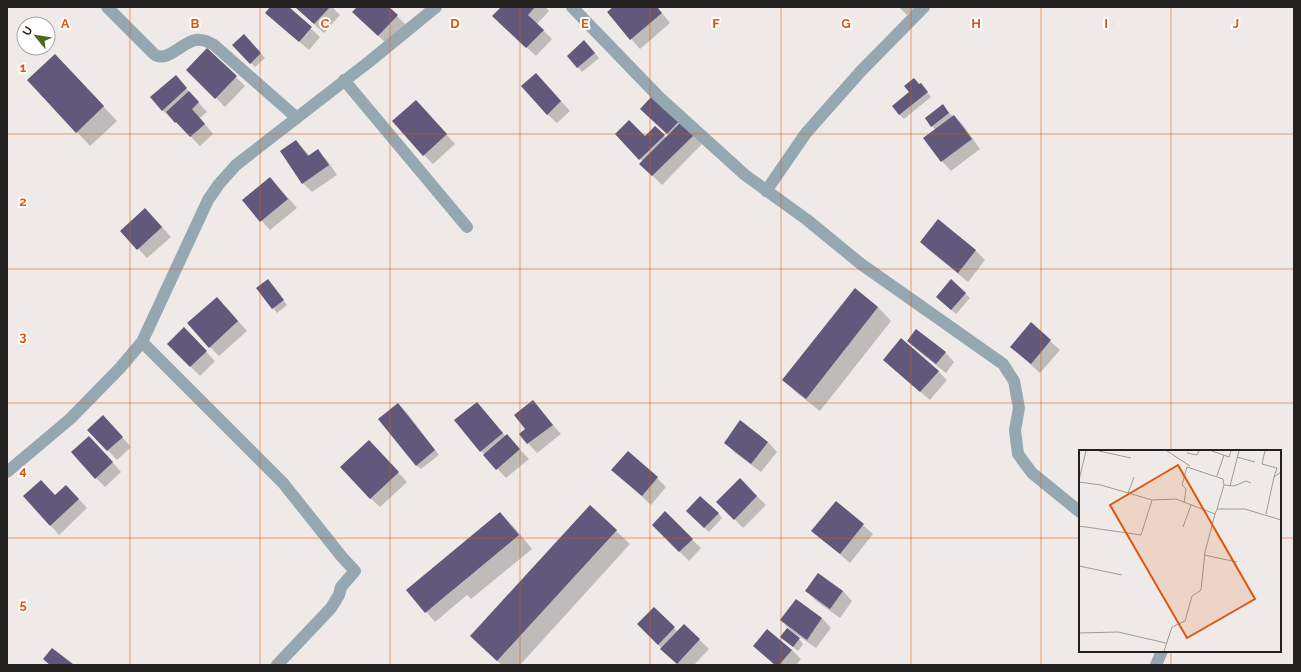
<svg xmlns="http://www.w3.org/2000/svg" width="1301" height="672" font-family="Raleway,sans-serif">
	<rect width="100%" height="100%" fill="#efeae7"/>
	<!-- shadow -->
	<path fill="#0003" d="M272,7H287L320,37L309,50L276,22Z
		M295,7H332L340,15L324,33Z
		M358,7H388L406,25L388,45L363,21Z
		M502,7H545L549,11L537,24L552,39L536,56L503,25Z
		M615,7H657L670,23L640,49L608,12Z
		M899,7H917L907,15Z
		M248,40L265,58L255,67L233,45Z
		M589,46L599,58L582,72L568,56Z
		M207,49L245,86L225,107L188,70Z
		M55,55L117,121L90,146L29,80Z
		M175,76L207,112L200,118L213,134L200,146L172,118V119L162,110Z
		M545,83L570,111L557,123L547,114Z
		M920,85L925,89L931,97L904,119L899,114Z
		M653,96L702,144L662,185L641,164L643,162L616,134L645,137L655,127L666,138L669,135L651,118Z
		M416,101L455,144L433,164L424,155Z
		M943,105L953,117L954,116L963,125L980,149L951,171L942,161L925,138L936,130L932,126Z
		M296,141L310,156L317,150L327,160L337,175L312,192L303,183Z
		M270,178L297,208L270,230L243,200Z
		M155,219L171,237L147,258L122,231Z
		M938,221L976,251L985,260L968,282L930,251L921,242Z
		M952,281L970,298L956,314L942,302Z
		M272,285L287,305L277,313L273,308Z
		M855,289L878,307L891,321L820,411L797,393L783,380Z
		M226,307L247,331L219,356L210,347Z
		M1031,324L1060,350L1040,373L1011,347Z
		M184,329L215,361L200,376L168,344Z
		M908,341L945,352L954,362L946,373L917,350Z
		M894,369L938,371L947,380L930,400Z
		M532,401L561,434L537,453L520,434L526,429Z
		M477,403L506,437L507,436L529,459L506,478L481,451Z
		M398,404L407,413L439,455L421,469L416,465Z
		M112,426L131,447L117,460L89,430Z
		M725,442H768L777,452L761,472L734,452Z
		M98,446L121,472L105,487L96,478Z
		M378,450L407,482L380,507L370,498Z
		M613,470L657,478L666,487L651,505Z
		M740,480L766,505L743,528L718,502Z
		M25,496H76L87,508L59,535Z
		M836,502L873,534L850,563L813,531Z
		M665,513L701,548L689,561L653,525Z
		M718,513L722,518L709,532L692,516Z
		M500,514L514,527L532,549L471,599L467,595L435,622L408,590Z
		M616,531L630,544L520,665H502L485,650Z
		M807,591H843L852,601L840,618L816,601Z
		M796,600L822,618L831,628L816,648L790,630L781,620Z
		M654,608L678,632L684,625L709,649L694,665H678L638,624Z
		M781,637L799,639L803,644L798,651Z
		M754,646L792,650L801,659L796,665H775Z"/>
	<!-- building -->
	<path fill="#60597b" d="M270,7H289L312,27L299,42L265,13Z
		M295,7H330L314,24Z
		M357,7H389L398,15L378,36L352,12Z
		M501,7H535L528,15L544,30L526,48L492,16Z
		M613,7H657L662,13L630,40L607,12Z
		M244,34L261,53L250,64L232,45Z
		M584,40L595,53L577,68L567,56Z
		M207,48L237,76L215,99L186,70Z
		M55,54L104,106L76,133L27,80Z
		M536,73L561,101L547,115L521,86Z
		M176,75L187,88L162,111L150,97Z
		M914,78L919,84L921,83L928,92L899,115L892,106L909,92L904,86Z
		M189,91L199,102L192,109L205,124L190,137L176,122L175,123L166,112Z
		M653,95L680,120L667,134L640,109Z
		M416,100L447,134L423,156L392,121Z
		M943,104L949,113L931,127L925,118Z
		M954,115L972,139L941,162L923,138Z
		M629,120L645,136L655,126L665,135L639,160L615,134Z
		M681,122L694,135L652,176L639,164Z
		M296,140L308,156L318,149L329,165L302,184L280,151Z
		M270,177L288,199L260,222L242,200Z
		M145,208L162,227L137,250L120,231Z
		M938,219L976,250L958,273L920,242Z
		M268,279L284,300L272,309L256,288Z
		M951,279L966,293L951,310L936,297Z
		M855,288L878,307L806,399L782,380Z
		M217,297L238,321L209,348L187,323Z
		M1031,322L1051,340L1031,364L1010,347Z
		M184,327L207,351L190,367L167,344Z
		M916,329L946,352L936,364L907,341Z
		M901,338L939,371L920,392L883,360Z
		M533,400L553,425L527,444L519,434L525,429L514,415Z
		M477,402L503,433L480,452L454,420Z
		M398,403L435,450L416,466L378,419Z
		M103,415L123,437L107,451L87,430Z
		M740,420L768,442L751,464L724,443Z
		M507,434L520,449L496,470L483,455Z
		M89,436L113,462L95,479L71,452Z
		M369,440L399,472L370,499L340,467Z
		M628,451L658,477L642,496L611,470Z
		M740,478L757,496L734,520L716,502Z
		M41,480L55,495L66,485L79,499L50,526L23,496Z
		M700,496L719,513L704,528L686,511Z
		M836,501L864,524L840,554L811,531Z
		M590,505L617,530L497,661L470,636Z
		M665,511L693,539L679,552L652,525Z
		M500,512L519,535L425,613L406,590Z
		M818,573L843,591L830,609L805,591Z
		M796,599L822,618L807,640L780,620Z
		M654,607L675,627L658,645L637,624Z
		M684,624L700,639L677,664L660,649Z
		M787,628L800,638L793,647L780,637Z
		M767,629L792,650L779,665H775L753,646Z
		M52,648L73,664L72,665H50L43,659Z"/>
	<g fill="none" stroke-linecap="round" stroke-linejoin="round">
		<!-- minor -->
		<path stroke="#95a7b1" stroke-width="12" d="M107,7L154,54C167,64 183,41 196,40C202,39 209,42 214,45L297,118
			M572,7L659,97L745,175L806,219L861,264L1003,364L1014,381L1019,408L1015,430L1018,454L1032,473L1080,512
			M344,80L467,227
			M766,191L806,133L861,71L924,7
			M142,342L283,483L342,557L355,571L341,587L339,595L331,608L277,665
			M7,472L70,419L120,368L142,342L208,200L219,184L236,165L370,61L436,7
			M1156,665L1162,651"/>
	</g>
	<!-- grid -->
	<path fill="none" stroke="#de560d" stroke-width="1" stroke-opacity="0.55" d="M130,7V665M260,7V665M390,7V665M520,7V665M650,7V665M781,7V665M911,7V665M1041,7V665M1171,7V451M7,134H1294M7,269H1294M7,403H1294M7,538H1080M1280,538H1294M1171,651V665"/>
	<!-- overview -->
	<g transform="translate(1079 450)">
		<rect width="202" height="202" fill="#efeae7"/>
		<path fill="none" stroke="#9d9a97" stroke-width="1" d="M20,1L52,8M88,1L111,16M133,1L150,7L152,1M186,1L183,14L198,18L195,27M108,3L118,5L120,1M158,7L176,12M138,26L145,5M0,30L7,1M0,32L22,35L73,50L97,49L136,64L138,59H166L202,70M151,36L160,1M49,43L55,27M105,53L107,39L103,35L108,17L144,29L145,35M138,59L145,35L155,36L167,31L172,33M187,64L195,27L202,22M0,76L62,85L73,50M104,77L112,55M125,105L158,112M0,116L43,125M0,183L39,182L87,193M85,201L93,177L106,171L113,146L122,140L126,102L136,64"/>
		<path fill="#de560d" fill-opacity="0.15" stroke="#de560d" stroke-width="2" d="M99,15L176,149L108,188L31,55Z"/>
		<rect width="202" height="202" fill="none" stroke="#232120" stroke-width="2"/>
	</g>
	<g font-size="13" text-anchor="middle" font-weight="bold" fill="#de560d" stroke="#fff" stroke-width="4" stroke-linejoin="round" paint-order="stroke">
		<text x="65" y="28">A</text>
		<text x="195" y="28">B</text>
		<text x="325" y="28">C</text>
		<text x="455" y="28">D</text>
		<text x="585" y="28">E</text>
		<text x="716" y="28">F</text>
		<text x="846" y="28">G</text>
		<text x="976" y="28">H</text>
		<text x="1106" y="28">I</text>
		<text x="1236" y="28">J</text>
		<text x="23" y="72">1</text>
		<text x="23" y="206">2</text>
		<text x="23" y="341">3</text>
		<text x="23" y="475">4</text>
		<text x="23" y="609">5</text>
	</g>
	<!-- border -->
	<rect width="1301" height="672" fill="none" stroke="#232120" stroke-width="16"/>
	<!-- north arrow -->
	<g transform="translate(36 36) rotate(300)"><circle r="19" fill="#ffffff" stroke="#a7a6a6"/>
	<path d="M0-3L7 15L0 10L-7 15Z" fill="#4b671a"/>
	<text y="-6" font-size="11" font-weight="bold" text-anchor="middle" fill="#232120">U</text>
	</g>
</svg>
